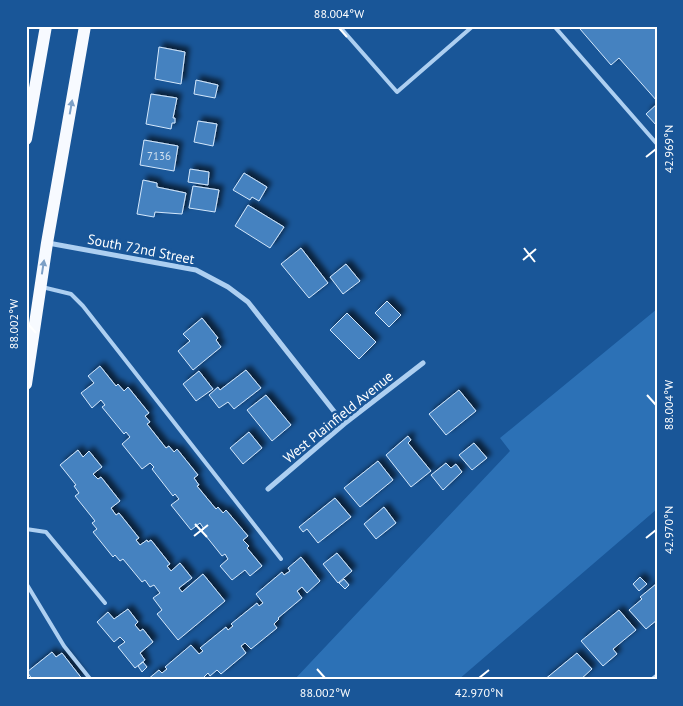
<svg xmlns="http://www.w3.org/2000/svg" width="683" height="706" font-family="'PT Sans',sans-serif">
	<defs>
		<filter id="shadow"><feDropShadow dx="4.5" dy="-4.5" stdDeviation="2.5" flood-color="#0009"/></filter>
	</defs>
	<rect width="100%" height="100%" fill="#195698"/>
	<!-- green -->
	<path fill="#2c71b6" d="M657,309V509L458,680H294L510,451L500,438Z"/>
	<!-- building -->
	<path fill="#4582c0" stroke="#d4e8fc" filter="url(#shadow)" d="M586,26H657V101L619,58L611,65L580,29Z
		M159,47L185,52L181,84L155,79Z
		M196,80L218,85L215,98L194,94Z
		M151,94L177,98L173,118H175V123H172L171,129L146,124Z
		M657,104V126L646,114Z
		M198,121L217,124L213,146L194,142Z
		M144,140L178,146L174,171L140,165Z
		M190,169L209,172L208,185L188,182Z
		M244,173L267,187L259,201L252,197L250,200L233,190Z
		M143,180L157,183V187L186,193L182,214L155,212L154,217L137,214Z
		M193,186L219,190L215,212L189,208Z
		M248,205L284,227L270,248L235,226Z
		M301,248L328,283L309,298L281,264Z
		M346,264L360,281L343,294L330,277Z
		M387,301L401,315L389,327L375,313Z
		M347,313L376,342L359,359L330,330Z
		M202,318L218,338L216,340L221,347L193,370L178,351L190,341L183,334Z
		M100,366L116,386L118,384L124,391L128,387L149,413L145,416L150,422L147,424L166,448L169,446L174,452L177,449L198,475L194,478L199,485L197,486L216,509L218,507L223,513L226,510L248,536L243,540L249,546L247,548L262,566L250,576L245,570L232,580L220,566L228,559L225,554L222,556L202,531L204,529L200,523L191,530L171,505L179,499L175,494L173,496L152,469L154,467L150,463L142,469L122,444L130,437L126,432L124,434L102,407L105,405L101,400L92,408L81,393L94,383L88,376Z
		M246,370L261,388L234,409L228,402L219,408L209,395L218,387L220,390Z
		M199,371L213,389L196,401L183,384Z
		M459,390L476,411L446,435L429,414Z
		M266,395L291,425L272,441L247,410Z
		M249,432L262,448L243,464L230,448Z
		M408,436L411,440L408,443L431,471L411,487L386,455Z
		M474,443L487,458L472,470L459,455Z
		M78,450L83,457L89,451L102,467L93,474L98,479L101,477L120,501L111,508L116,515L119,513L139,538L136,540L140,545L147,540L148,542L151,540L170,564L167,566L171,571L180,563L192,578L179,588L182,592L203,574L225,601L178,640L157,614L162,610L153,598L160,593L154,585L150,587L145,580L142,582L123,559L120,561L115,555L113,557L93,532L97,529L92,523L95,521L75,496L79,493L74,486L76,485L60,465Z
		M378,461L393,480L360,507L344,488Z
		M446,463L451,468L456,464L462,472L443,490L431,475Z
		M335,498L351,517L318,543L307,529L303,532L299,527Z
		M384,507L396,523L376,539L364,524Z
		M337,553L352,571L338,583L323,564Z
		M301,557L320,581L307,593L302,587L297,591L302,598L278,618L279,619L274,624L277,628L251,649L245,643L241,646L246,653L221,674L217,670L210,676L208,673L201,680H147L159,670L162,673L167,669L165,667L191,645L199,654L203,651L200,648L226,627L228,630L233,626L231,624L257,603L259,606L263,603L256,594L282,572L284,575L290,571L288,568Z
		M640,577L647,584L639,591L633,584Z
		M344,579L349,585L345,589L339,583Z
		M656,584L657,620L646,629L629,610L642,599L640,597Z
		M128,609L138,622L135,625L140,631L143,629L153,642L140,653L145,660L135,668L118,647L125,642L120,637L114,642L97,622L108,612L114,619Z
		M619,610L636,630L613,649L617,654L603,666L581,641Z
		M52,652L56,657L62,653L83,680H33L27,672Z
		M577,653L592,669L580,680H544Z
		M143,662L147,667L142,672L138,666Z"/>
	<g fill="none" stroke-linecap="round" stroke-linejoin="round">
		<!-- lane -->
		<path stroke="#adcff1" stroke-width="4" d="M339,26L397,92L473,26
			M554,26L657,144
			M42,287L71,294L83,306L281,559
			M26,529L46,532L105,603
			M26,583L64,646L91,680"/>
		<!-- street -->
		<path stroke="#adcff1" stroke-width="5" d="M48,243L196,270L228,287L248,302L344,424
			M268,489L344,424L423,363
			M652,680L657,676"/>
		<!-- primary -->
		<path stroke="#f7faff" stroke-width="12" d="M26,139L46,26
			M26,384L47,243L85,26"/>
	</g>
	<!-- one-way arrows -->
	<defs><path id="oneway-solid" d="M-6-.8H1V-3.2L6.5 0L1 3.2V.8H-6Z" transform="scale(1.25)"/></defs>
	<g fill="#7da0c6">
		<use href="#oneway-solid" transform="translate(71 107) rotate(-80)"/>
		<use href="#oneway-solid" transform="translate(43 267) rotate(-81)"/>
	</g>
	<!-- ticks -->
	<path fill="none" stroke="#fff" stroke-width="2" d="M339,28L347,37M646,157L656,149M524,248L535,262M523,260L536,249M28,324L36,333M647,395L656,405M195,524L207,537M194,536L208,525M646,538L656,530M317,669L325,678M479,678L489,670"/>
	<g text-anchor="middle" dominant-baseline="central" stroke-width="5" stroke-linejoin="round" paint-order="stroke">
		<!-- number labels -->
		<g font-size="11" fill="#d0e0ef">
			<text x="159" y="156">7136</text>
		</g>
		<!-- street labels -->
		<g font-size="14" fill="#fff" stroke="#195698">
			<text transform="translate(141 249) rotate(11)">South 72nd Street</text>
			<text transform="translate(338 417) rotate(-39)">West Plainfield Avenue</text>
		</g>
	</g>
	<!-- border -->
	<rect width="683" height="706" fill="none" stroke="#195698" stroke-width="55"/>
	<rect x="28" y="28" width="628" height="650" fill="none" stroke="#fff" stroke-width="2"/>
	<g font-size="12" text-anchor="middle" fill="#fff">
		<text x="339" y="18">88.004°W</text>
		<text transform="translate(669 149) rotate(-90)" y="4">42.969°N</text>
		<text transform="translate(14 324) rotate(-90)" y="4">88.002°W</text>
		<text transform="translate(669 405) rotate(-90)" y="4">88.004°W</text>
		<text transform="translate(669 530) rotate(-90)" y="4">42.970°N</text>
		<text x="325" y="697">88.002°W</text>
		<text x="479" y="697">42.970°N</text>
	</g>
</svg>
